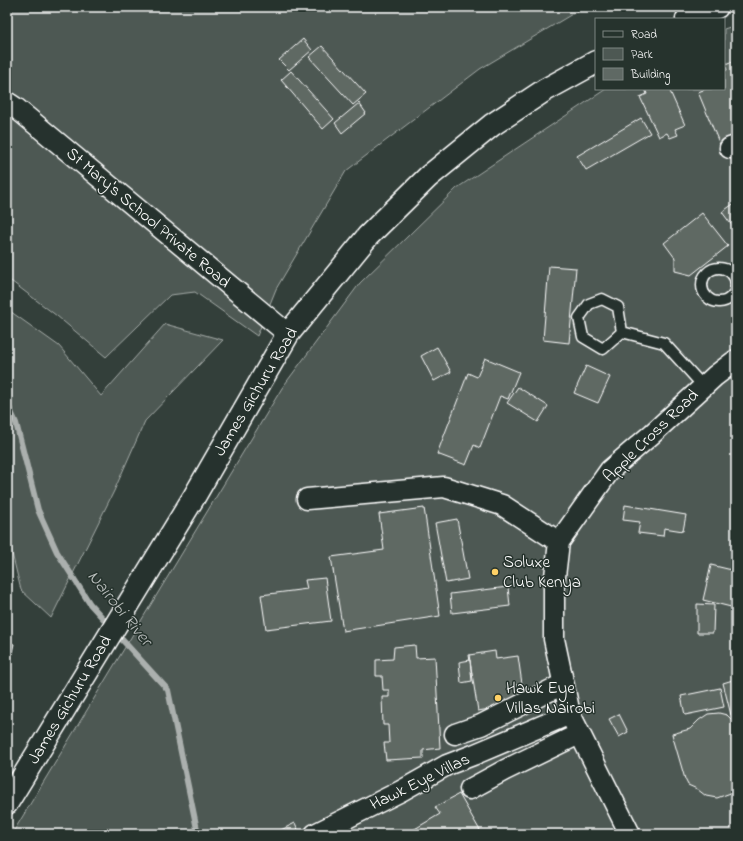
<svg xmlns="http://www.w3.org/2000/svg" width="743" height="841" font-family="'Indie Flower',sans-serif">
	<rect width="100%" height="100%" fill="#333f3a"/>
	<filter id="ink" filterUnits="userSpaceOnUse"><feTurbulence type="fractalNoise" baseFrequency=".025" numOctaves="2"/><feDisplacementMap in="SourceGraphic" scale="8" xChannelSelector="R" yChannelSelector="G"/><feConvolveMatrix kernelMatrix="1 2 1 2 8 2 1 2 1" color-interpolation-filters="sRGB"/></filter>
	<g filter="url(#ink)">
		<!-- green -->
		<path fill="#4d5853" stroke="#a6aca9" d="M7,7H584L480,69L346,171L276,289L257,336L195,292L170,295L106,357L57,316L7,278Z
			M736,25V834H12L282,388L360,283L457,188L606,89H724V29Z
			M7,309L59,346L101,396L165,324L223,340L145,421L114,491L51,618L21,590L7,533Z"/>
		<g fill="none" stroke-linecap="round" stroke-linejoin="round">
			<!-- stream -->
			<path stroke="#abb0ae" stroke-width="6" d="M7,403L16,423L38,510L57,552L90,604L110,626
				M116,633L168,690L198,834"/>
		</g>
		<!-- building -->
		<path fill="#5f6964" stroke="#fff" d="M303,39L312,50L289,70L279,60Z
			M322,46L366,94L353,105L309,57Z
			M736,60V138L720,145L698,92L706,89H724V71L727,70L725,64Z
			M291,71L334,119L323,129L281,80Z
			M645,89H669L685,125L675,129L678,135L670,138L667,133L659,137L640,97L647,94Z
			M359,103L366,113L342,133L335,123Z
			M641,118L650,133L586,170L577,156Z
			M736,202V231L722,212Z
			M702,213L728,246L691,275L675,271V258L664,243Z
			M549,266L576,268L569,343L543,340Z
			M437,347L451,372L434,381L421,356Z
			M485,358L519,372L508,399L500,396L480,448L474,445L466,465L437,454L468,373L477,377Z
			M586,366L610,377L598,403L574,393Z
			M518,387L548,406L538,422L507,403Z
			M625,505L686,515L683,531L664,528L663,536L638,533L640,522L623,520Z
			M424,508L440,616L343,631L331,557L384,550L379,514Z
			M457,519L468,579L446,583L435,523Z
			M711,565L736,571V612L731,607L703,600Z
			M325,578L331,621L266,629L261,595L307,589L305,580Z
			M508,587L510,606L452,613L450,594Z
			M697,604L714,605L713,633H697Z
			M7,642L14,644L7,672Z
			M415,645L416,658L435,657L440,748L423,750V758L386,760L384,743H389L388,725H383L382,697H389V690H383L382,676H376V660L393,659L394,647Z
			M495,651L496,659L518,656L522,684L515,685L518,704L478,711L469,655Z
			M470,660L472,681L461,683L459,662Z
			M736,679V714L731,715L723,683Z
			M720,688L724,707L685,715L681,696Z
			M719,713L727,715L732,720L736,719V791L717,798L706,796L697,789L688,785L685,779L672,734L690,729L699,720L708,714Z
			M619,714L628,732L619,737L609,719Z
			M459,794L482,834H415L413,830L440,814L435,807Z
			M295,823L300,834H273Z"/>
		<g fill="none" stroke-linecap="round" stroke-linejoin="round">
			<!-- service casing -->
			<g stroke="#fff" stroke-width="13">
				<path id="service" d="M702 285a17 17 0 1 1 34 0a17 17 0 1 1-34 0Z
					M622,332L618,307L602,299L589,304L579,318L583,337L603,349L622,332L664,343L703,386"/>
			</g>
			<!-- minor casing -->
			<g stroke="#fff" stroke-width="23">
				<path id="minor" d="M7,102L16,108L288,334
					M730,148L736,146
					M307,499L444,487L502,505L559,542
					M455,734L481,725L563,684
					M470,789L505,770L579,734
					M315,834L401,791L447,765L473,755L570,714
					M630,834L570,714L554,639V585L559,542L610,470L652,434L715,376L736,360"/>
			</g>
			<!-- secondary casing -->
			<g stroke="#fff" stroke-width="25">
				<path id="secondary" d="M687,19L717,7
					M7,803L194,497L288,334L368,236L428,177L492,125L545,90L596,62"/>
			</g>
			<!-- service -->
			<use href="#service" stroke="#26332d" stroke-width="10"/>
			<!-- minor -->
			<use href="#minor" stroke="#26332d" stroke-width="20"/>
			<!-- secondary -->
			<use href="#secondary" stroke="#26332d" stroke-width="22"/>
		</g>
	</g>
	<!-- markers -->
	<g fill="#ffd166" stroke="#26332d" stroke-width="1.5">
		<circle cx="495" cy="572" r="4"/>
		<circle cx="498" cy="698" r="4"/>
	</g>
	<g text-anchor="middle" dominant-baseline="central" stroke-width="3" stroke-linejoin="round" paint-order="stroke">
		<!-- street labels -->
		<g font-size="17" fill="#fff" stroke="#26332d">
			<text transform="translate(148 218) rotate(40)">St Mary's School Private Road</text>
			<text transform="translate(256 392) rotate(-59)">James Gichuru Road</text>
			<text transform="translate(651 436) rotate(-44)">Apple Cross Road</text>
			<text transform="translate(70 700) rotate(-59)">James Gichuru Road</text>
			<text transform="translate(420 782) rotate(-26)">Hawk Eye Villas</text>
		</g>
		<!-- poi labels -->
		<g font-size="17" fill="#fff" stroke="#26332d" text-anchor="start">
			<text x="503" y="562">Soluxe<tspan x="503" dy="20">Club Kenya</tspan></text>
			<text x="506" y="688">Hawk Eye<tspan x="506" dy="20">Villas Nairobi</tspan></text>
		</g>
		<!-- water labels -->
		<g font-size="18" font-style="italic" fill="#b9bdbc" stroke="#26332d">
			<text transform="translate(119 609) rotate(51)">Nairobi River</text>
		</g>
	</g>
	<!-- margin -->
	<rect width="743" height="841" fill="none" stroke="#26332d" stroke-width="24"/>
	<rect x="12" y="12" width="719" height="817" fill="none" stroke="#fff" stroke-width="1.5" filter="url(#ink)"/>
	<!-- legend -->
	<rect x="595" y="18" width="130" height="72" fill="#26332d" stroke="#7d8581"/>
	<rect x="603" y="31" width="20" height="6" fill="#26332d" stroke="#7d8581"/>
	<text x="631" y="38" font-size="12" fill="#ffffff">Road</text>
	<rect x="603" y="48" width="20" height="12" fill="#4d5853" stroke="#7d8581"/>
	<text x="631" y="58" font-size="12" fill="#ffffff">Park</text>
	<rect x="603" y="68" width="20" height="12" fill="#5f6964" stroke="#7d8581"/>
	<text x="631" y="78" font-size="12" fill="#ffffff">Building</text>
</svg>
